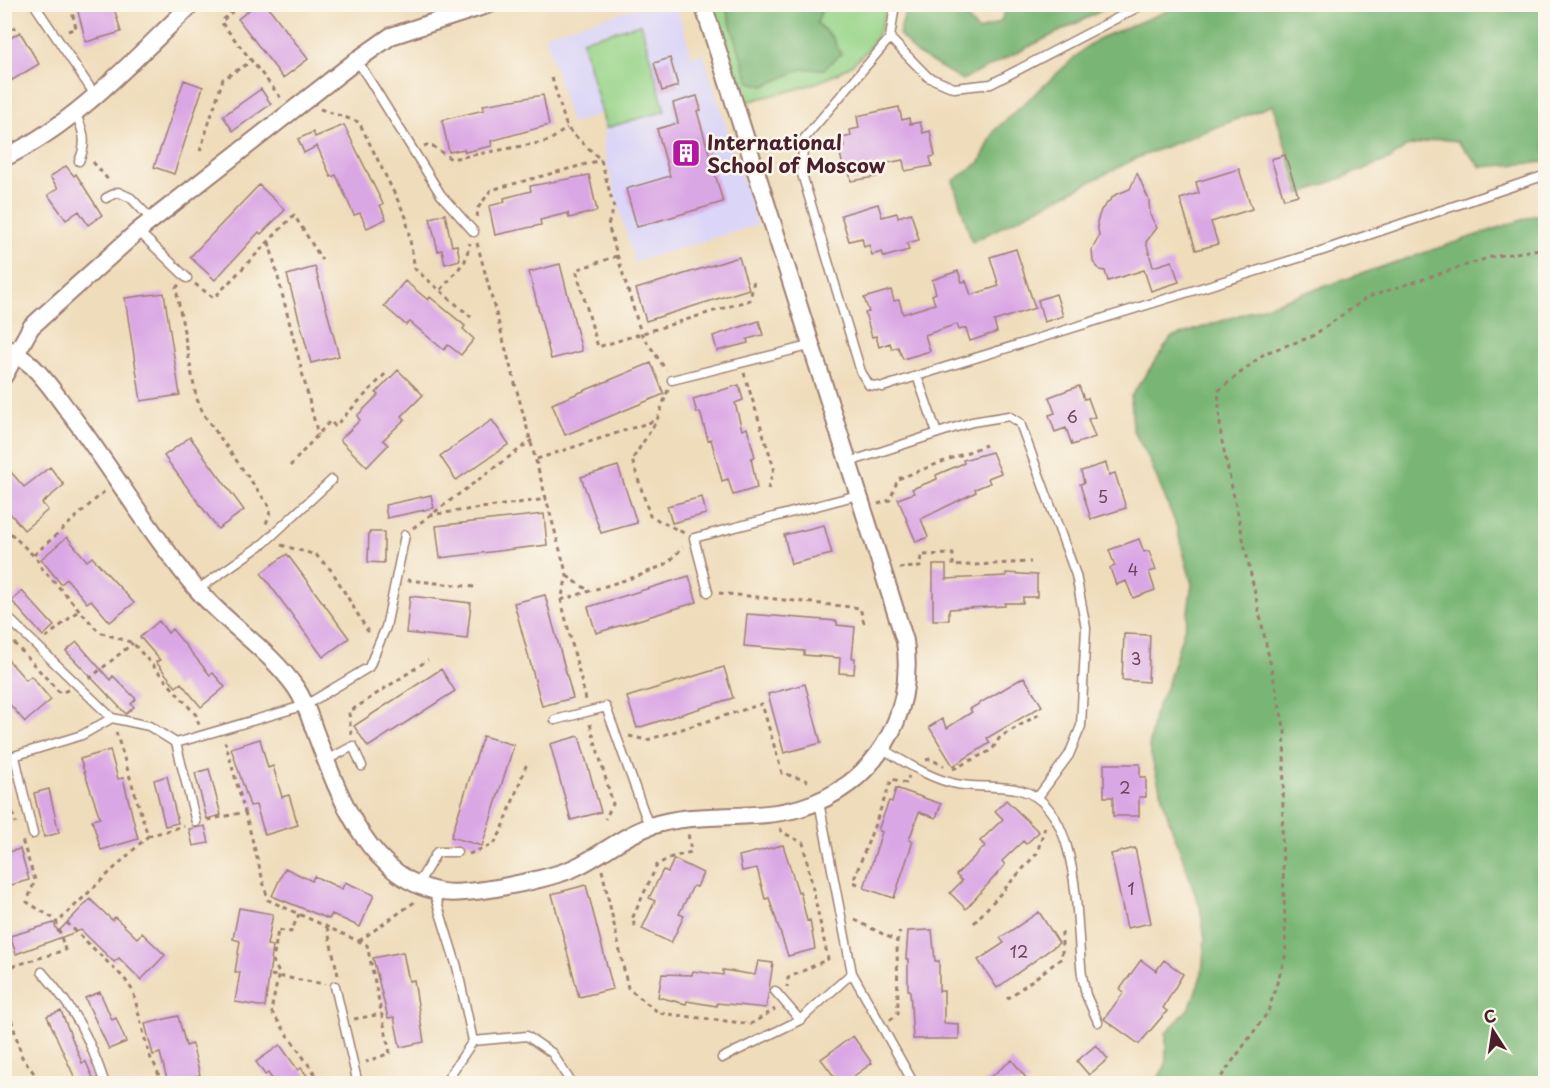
<svg xmlns="http://www.w3.org/2000/svg" width="1550" height="1088" font-family="'Playpen Sans',sans-serif">
	<rect width="100%" height="100%" fill="#fbf7ec"/>
	<filter id="ink" filterUnits="userSpaceOnUse"><feTurbulence type="fractalNoise" baseFrequency=".0167" numOctaves="2"/><feDisplacementMap in="SourceGraphic" scale="12" xChannelSelector="R" yChannelSelector="G"/><feConvolveMatrix kernelMatrix="1 2 1 2 8 2 1 2 1" color-interpolation-filters="sRGB"/></filter>
	<filter id="wash" filterUnits="userSpaceOnUse"><feTurbulence type="fractalNoise" baseFrequency=".008" numOctaves="4" result="noise"/><feDisplacementMap in="SourceGraphic" scale="24" xChannelSelector="R" yChannelSelector="G"/><feGaussianBlur stdDeviation="1.35" result="paint"/><feColorMatrix in="noise" values="0 0 0 0 0 0 0 0 0 0 0 0 0 0 0 0 0 1.4 0 .05"/><feComposite in="paint" operator="in"/></filter>
	<g filter="url(#wash)">
		<rect width="100%" height="100%" fill="#efdcba"/>
		<!-- built -->
		<path fill="#dbd6f7" d="M648,5H676L692,57L703,53L757,225L634,262L603,149L605,131L601,114L571,124L545,34Z"/>
		<!-- green -->
		<path fill="#97d489" stroke="#707a5a" stroke-width="1.5" d="M712,5H725L749,81L764,86L802,68L824,69L832,37L817,23L823,5H886C877,79 801,87 742,103Z
			M641,24L665,111L606,128L582,40Z"/>
		<!-- forest -->
		<path fill="#79b675" stroke="#626a50" stroke-width="1.5" d="M725,5H823L817,23L832,37L841,54L824,69H802L764,86L749,82Z
			M916,5H959L960,10L978,31L1000,22L1008,5H1113L962,80L916,53L899,34L906,9Z
			M1182,5H1545V162L1481,167L1457,141L1439,139L1406,147L1390,159L1300,194L1273,105L1137,158L972,242L953,181L980,162L995,130L1086,47L1100,38Z
			M1545,212V1083H1155L1166,1065V1033L1190,1007L1202,973L1205,938L1200,907L1166,811L1149,748L1154,715L1168,683L1187,619L1192,584L1175,522L1149,459L1133,430L1131,396L1171,338Z"/>
		<g id="blocks">
			<!-- building -->
			<path fill="#daa7e5" d="M76,4H113L121,32L86,42Z
				M257,4H266L308,59L283,78L238,19Z
				M20,32L39,64L4,85V42Z
				M670,58L678,86L662,91L654,63Z
				M184,80L203,87L174,174L154,167Z
				M261,89L271,104L233,131L223,116Z
				M543,95L549,125L491,141L492,146L465,152L464,149L449,152L442,120L484,110L483,105Z
				M697,96L701,110L697,111L723,202L637,227L626,189L670,176L657,129L678,123L673,103Z
				M899,107L902,120L909,118L910,124L920,122L923,133L930,131L935,156L930,157L932,166L905,171L903,160L878,165L874,168L876,177L851,181L849,171L844,172L839,148L844,147L842,138L851,136L850,130L859,128L857,116Z
				M344,125L383,204L380,205L386,219L367,228L360,213L354,215L336,175L331,177L317,146L304,153L298,139L313,132L315,137Z
				M1285,155L1298,195L1284,199L1271,159Z
				M66,166L74,176L76,174L102,215L88,225L79,211L66,220L48,195L58,188L50,177Z
				M1239,169L1252,209L1211,222L1218,244L1196,250L1180,199L1199,193L1196,182Z
				M1137,173L1149,200L1150,215L1157,228L1146,242L1153,267L1172,261L1179,282L1151,291L1144,270L1108,281L1105,271L1100,270L1093,262L1092,250L1099,236L1097,222L1101,210L1115,195L1130,189Z
				M589,175L597,211L569,218L568,213L540,220L541,225L495,235L489,206L505,202L504,198L531,191L530,186Z
				M259,185L285,210L261,234L259,232L215,280L190,257Z
				M878,204L882,217L897,213L898,217L911,213L919,240L907,243L909,250L884,257L882,252L872,255L869,245L864,247L862,238L849,241L841,215Z
				M445,214L452,246L457,245L460,260L445,264L442,250L438,251L430,218Z
				M1016,249L1035,308L994,321L997,332L970,341L966,328L959,330L957,324L925,335L930,351L903,359L898,347L892,349L890,343L879,347L876,336L872,337L865,313L869,312L864,298L891,290L894,301L899,300L903,314L935,304L932,295L936,293L932,280L958,271L962,282L966,281L971,295L999,286L990,257Z
				M739,257L749,289L646,321L636,289Z
				M560,264L582,351L551,359L529,272Z
				M315,267L339,356L311,363L287,275Z
				M405,281L428,300L430,297L465,326L463,329L474,339L461,355L448,345L444,350L410,322L406,325L384,306Z
				M164,293L180,395L141,401L125,298Z
				M1056,294L1063,316L1044,322L1038,300Z
				M759,321L763,335L747,339L748,343L717,351L713,336Z
				M651,363L664,394L565,435L552,404Z
				M398,370L423,395L402,416L405,419L383,440L388,445L367,467L340,440L360,420L357,416L378,395L376,393Z
				M739,385L743,400L735,403L742,430L747,428L755,457L751,458L757,488L733,495L728,479L722,481L711,439L708,440L700,412L697,413L693,399Z
				M1079,386L1084,399L1088,398L1095,417L1088,419L1095,437L1072,445L1066,428L1055,432L1049,415L1055,413L1049,397Z
				M492,420L509,444L456,480L440,456Z
				M190,437L244,510L218,529L164,456Z
				M992,452L1001,473L988,478L990,483L975,489L976,492L921,519L928,537L916,542L898,499L914,493L912,489L937,479L936,475L964,463L963,460Z
				M1106,463L1109,475L1115,473L1126,508L1091,519L1080,484L1084,483L1081,471Z
				M4,464L24,487L50,467L64,485L42,503L48,510L24,530L4,506Z
				M618,466L637,523L601,533L581,477Z
				M431,495L434,508L387,518L385,505Z
				M702,497L706,514L672,523L667,506Z
				M544,514L547,545L440,558L436,526Z
				M824,525L832,554L791,564L784,535Z
				M369,532H384V563L368,562Z
				M67,537L87,561L92,557L134,603L110,622L91,600L87,603L67,579L61,584L41,559Z
				M1139,539L1144,552L1149,551L1156,570L1149,572L1155,590L1133,598L1126,581L1116,585L1110,568L1115,566L1109,550Z
				M287,554L349,638L323,657L261,573Z
				M933,565H946V579L1006,576V573L1037,575V597H1023V603H1005V606L949,609V620H933Z
				M689,576L697,602L596,633L588,607Z
				M22,591L54,626L43,636L12,601Z
				M545,595L573,698L542,706L514,603Z
				M410,596L471,603L467,639L406,633Z
				M747,614L837,621V625L855,627L852,658H855L854,674L839,673L840,658L804,655V651L744,646Z
				M159,621L168,633L172,629L210,675L213,673L225,687L201,707L181,683L176,687L156,662L160,660L140,637Z
				M1124,634L1150,635L1148,682L1122,680Z
				M77,642L110,680L113,676L136,699L131,704L134,707L126,714L66,651Z
				M4,655L26,680L31,676L51,700L25,722L4,698Z
				M724,667L733,698L637,728L627,697Z
				M441,669L455,691L368,747L354,726Z
				M1024,677L1042,706L987,738L990,743L953,766L929,727L942,719L947,728L972,712L970,709Z
				M805,684L821,743L784,753L768,694Z
				M483,736L514,745L482,846L451,837Z
				M579,736L601,812L571,820L550,744Z
				M260,739L268,768L273,766L282,797L289,795L298,825L265,835L256,805L250,806L231,748Z
				M110,750L118,779L123,778L138,839L101,850L92,820L100,818L80,759Z
				M1104,764H1140V777H1146V797H1139V816H1113V797H1104Z
				M209,769L221,815L207,819L195,773Z
				M167,776L178,823L165,826L154,780Z
				M896,788L941,804L936,818L919,812L909,840L913,841L894,898L864,888L882,832L878,830L889,801L892,802Z
				M49,789L59,833L44,837L34,793Z
				M1006,800L1039,832L1026,844L1023,841L1002,861L1005,865L966,909L950,893L962,881L956,875L985,846L980,841L1003,819L995,811Z
				M205,826L209,843L193,846L189,829Z
				M783,845L798,892L800,891L807,921L810,920L815,949L788,956L769,898L765,899L757,868L742,871L739,856Z
				M1135,848L1151,923L1127,928L1111,854Z
				M20,849L29,880L4,887V853Z
				M674,859L703,873L697,887L693,886L679,914L684,916L671,943L642,929L655,901L649,898L663,870L668,872Z
				M285,868L312,881L314,876L342,889L345,882L374,895L360,927L332,914L329,919L272,896Z
				M586,885L613,989L579,997L552,894Z
				M90,899L112,920L115,917L137,938L142,933L165,955L141,980L119,958L114,962L81,930L16,954L10,936L54,923L58,932Z
				M239,908L273,914L267,945L273,946L265,1007L235,1002L240,972H235L240,941L233,939Z
				M1039,912L1059,943L997,988L978,960L1004,943L1000,938Z
				M932,930L935,961H939V991H944V1023L959,1024V1039H913L910,990H908V959H906L908,931Z
				M403,952L409,981L414,980L424,1042L400,1047L394,1017L388,1018L373,958Z
				M1141,960L1156,971L1164,960L1183,974L1163,1008L1167,1011L1139,1044L1104,1019L1124,992L1120,989Z
				M758,961L773,963L766,1008L717,1003V1006L687,1001L686,1004L658,997L662,974L692,975L693,971L723,975V970L755,975Z
				M100,992L112,1020L116,1018L126,1042L109,1049L85,998Z
				M61,1011L82,1063L86,1062L95,1083H77L47,1016Z
				M178,1016L186,1046L192,1044L200,1075L196,1076L198,1083H168L160,1053L153,1055L145,1024Z
				M853,1036L872,1063L844,1083H839L821,1059Z
				M280,1045L298,1070L301,1068L313,1083H275L268,1073L265,1075L256,1062Z
				M1096,1045L1108,1059L1089,1075L1077,1061Z
				M1012,1060L1030,1083H982L998,1071Z"/>
		</g>
	</g>
	<g filter="url(#ink)">
		<use href="#blocks" fill-opacity="0" stroke="#9c7e72" stroke-width="1.5"/>
		<g fill="none" stroke-linecap="round" stroke-linejoin="round">
			<!-- service casing -->
			<g stroke="#9c7e72" stroke-width="11">
				<path id="service" d="M34,4L95,95
					M895,4L890,38L803,140L802,174L861,372L869,385L883,387L917,376
					M4,5L7,4
					M890,38L928,77L954,88L991,84L1144,4
					M357,60L441,195L474,232
					M75,112C83,130 88,142 79,161
					M106,198L118,192L131,198L152,220
					M138,231L187,278
					M672,380L809,346
					M937,433L917,376L1318,252L1546,175
					M849,462L972,422L1009,416L1020,423L1076,575L1086,628L1081,726L1069,755L1038,797
					M197,590L264,543L332,480
					M708,592L694,538L858,495
					M4,614L112,718
					M555,720L606,707L649,826
					M176,743L196,822
					M882,749C904,761 927,777 952,783C974,789 998,784 1020,790C1083,805 1075,924 1082,975L1086,995L1098,1022
					M15,757L33,834
					M4,759L82,735L112,718L149,726L176,743L306,705L369,667L386,627L405,535
					M327,760L353,746L362,766
					M819,802L852,973L914,1084
					M418,884L437,852H457
					M433,890L457,967L473,1041L444,1084
					M42,972C75,1010 89,1036 105,1084
					M335,986L358,1084
					M775,991L800,1020
					M473,1041L527,1036L552,1053L572,1084
					M722,1058L800,1020L852,973"/>
			</g>
			<!-- minor casing -->
			<g stroke="#9c7e72" stroke-width="20">
				<path id="minor" d="M4,158C77,123 134,59 192,4
					M4,346C13,353 23,358 31,365C47,380 59,399 72,416C114,472 150,533 194,586C225,623 269,649 296,688C305,701 309,715 314,729C337,790 367,880 442,892C469,896 551,879 576,867C601,855 624,835 651,826C698,810 751,822 800,808C873,787 916,717 905,641L703,4
					M4,376L31,327L138,231L357,60L391,36L490,4"/>
			</g>
			<!-- path -->
			<path stroke="#9c7e72" stroke-width="3" stroke-dasharray="4.5 4.5" stroke-linecap="butt" d="M231,4L235,9L221,22L281,98
				M68,31L76,28L70,4
				M4,33L20,25
				M552,78L567,128L601,160L614,208L608,225L641,333L666,370
				M320,109L359,122L406,217L415,269L471,317
				M424,146L430,144L451,159L549,141L567,128
				M200,151L223,79L252,61
				M93,162L110,182
				M477,217L478,208L491,190L601,160
				M269,242L318,435
				M477,243L567,576L561,600L586,700
				M617,256L576,270L598,347L750,300L754,280
				M195,284L214,298L294,215L322,260
				M179,285L176,288L196,397L204,415L271,509L266,524
				M441,290L465,261L470,243
				M744,373L774,468L768,489
				M668,390L657,420L632,460L650,516L684,533
				M537,459L657,420
				M290,466L330,421L335,426L387,372
				M878,504L890,500L898,479L986,445
				M429,515L547,499
				M4,527L37,559L40,566L99,632L133,643L196,715L199,725
				M413,528L532,440
				M281,545L316,555L332,571L370,635
				M34,555L106,490
				M899,568L920,567L921,555L953,554V566L1031,562
				M567,576L588,590
				M407,580L475,587
				M719,593L860,608L865,627
				M561,600L641,575L668,563L683,547
				M46,638L79,610
				M14,643L60,693L68,690
				M89,679L133,643
				M590,724L613,804L605,819
				M116,732L148,836L62,918L124,978L133,991L149,1055L157,1069L161,1084
				M351,735L349,712L428,660
				M629,736L647,740L762,704L782,773L808,781
				M926,760L930,759L944,766
				M953,769L992,750L1000,737L1041,713
				M4,787L16,823
				M245,812L268,900L367,945L390,1053L366,1062
				M208,820L245,812L225,742
				M780,828L782,832L803,843L828,959L788,978L787,987
				M148,836L184,826
				M469,854L494,844L502,830L527,763
				M602,870L628,988L659,1013L751,1024L775,1009
				M858,884L853,882L892,779L906,783L909,776
				M299,914L291,932L278,930L273,961L279,973L271,1011L322,1084
				M855,920L897,941
				M974,923L1037,853L1045,827
				M635,926L632,919L657,865L669,858L691,852L688,833
				M327,927L338,975
				M359,941L416,901
				M4,969L65,950L56,920L27,902L35,880L22,840
				M271,975L325,984
				M4,994L22,1057L42,1084
				M1007,999L1062,958V932L1066,930
				M354,1019L382,1014
				M890,1020L898,1014L897,941L900,931
				M1216,1084L1268,1012L1286,954L1282,838L1285,731L1221,437L1218,391L1265,353L1311,337L1368,297L1491,257L1546,248"/>
			<!-- service -->
			<use href="#service" stroke="#fff" stroke-width="8"/>
			<!-- minor -->
			<use href="#minor" stroke="#fff" stroke-width="16"/>
		</g>
	</g>
	<!-- icons -->
	<defs>
		<g id="building-square" transform="scale(1.5)"><rect x="-9" y="-9" width="18" height="18" rx="4" fill="#b5179e" stroke="#fbf7ec"/><path d="M-4-6H4V6H1V3H-1V6H-4ZM-2.5-4.3h1.7v1.8h-1.7ZM.8-4.3h1.7v1.8H.8ZM-2.5-1h1.7V.8h-1.7ZM.8-1h1.7V.8H.8Z" fill="#fff"/></g>
	</defs>
	<g fill-rule="evenodd">
		<use href="#building-square" x="686" y="153"/>
	</g>
	<g text-anchor="middle" dominant-baseline="central" stroke-width="5" stroke-linejoin="round" paint-order="stroke">
		<!-- number labels -->
		<g font-size="16" fill="#6e415a">
			<text x="1072" y="416">6</text>
			<text x="1103" y="496">5</text>
			<text x="1133" y="569">4</text>
			<text x="1136" y="658">3</text>
			<text x="1125" y="787">2</text>
			<text x="1131" y="888">1</text>
			<text x="1019" y="951">12</text>
		</g>
		<!-- poi labels -->
		<g font-size="20" font-weight="bold" fill="#4a1f2b" stroke="#fbf7ec" text-anchor="start">
			<text x="707" y="142">International<tspan x="707" dy="23">School of Moscow</tspan></text>
		</g>
	</g>
	<!-- margin -->
	<rect width="1550" height="1088" fill="none" stroke="#fbf7ec" stroke-width="24"/>
	<!-- north arrow -->
	<g transform="translate(1493 1031) rotate(348)" stroke="#fbf7ec" stroke-width="4.5" paint-order="stroke">
	<path d="M0-4.5L10 22L0 15L-10 22Z" fill="#4a1f2b"/>
	<text y="-9" font-size="16" font-weight="bold" text-anchor="middle" fill="#4a1f2b">С</text>
	</g>
</svg>
